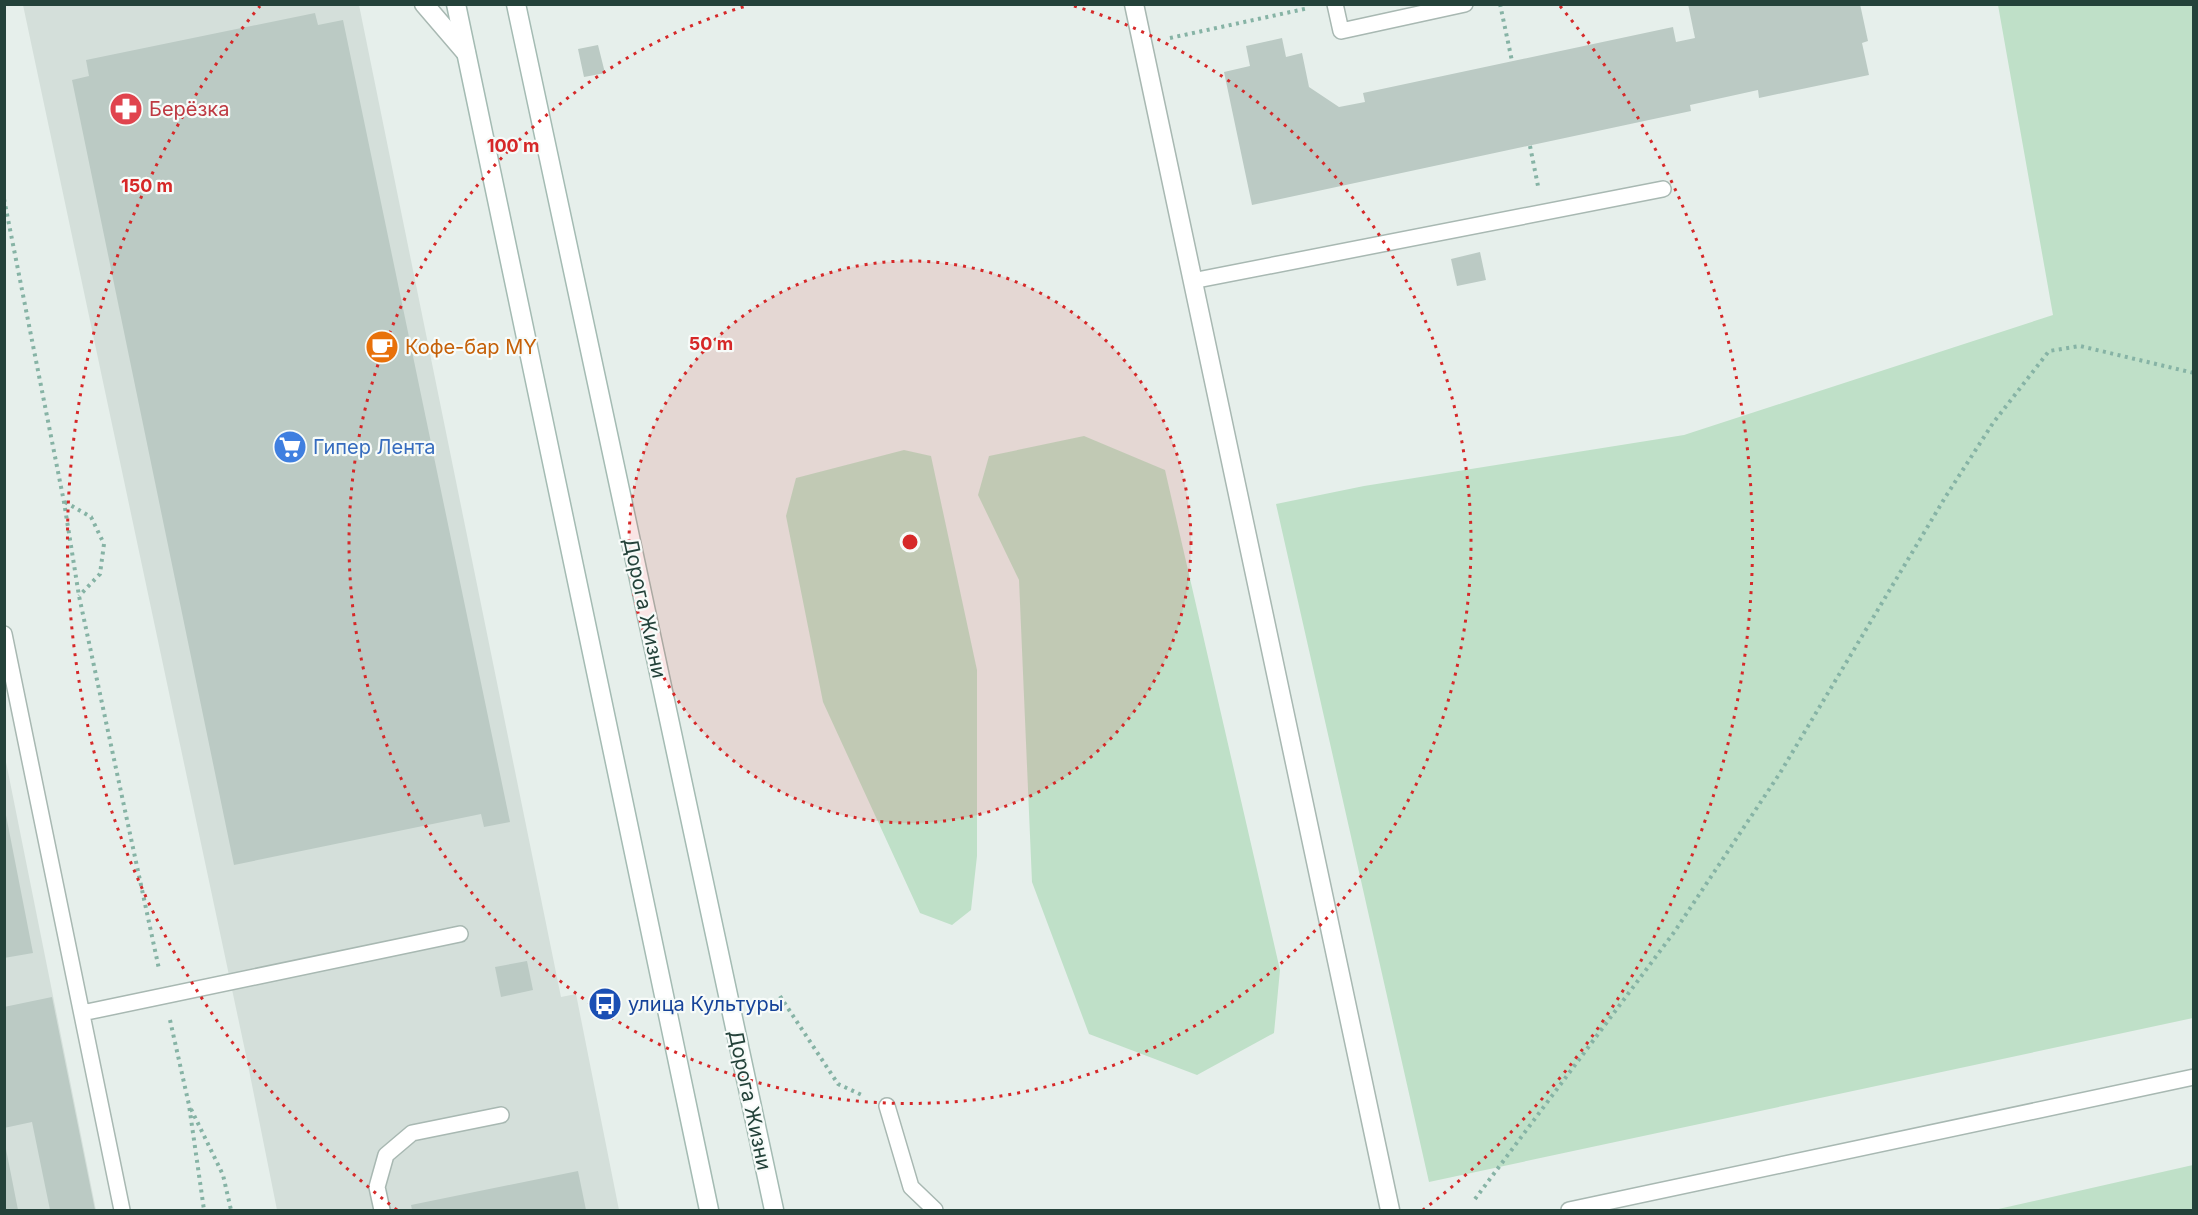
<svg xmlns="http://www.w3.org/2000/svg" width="2198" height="1215" font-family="Inter,sans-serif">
	<rect width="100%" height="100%" fill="#e6efeb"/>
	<!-- built -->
	<path fill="#d4dfda" d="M23,5H359L561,997L576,994L619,1210H277L247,1060Z
		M5,757L96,1210H5Z"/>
	<!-- green -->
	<path fill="#bfe0c8" d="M1998,5H2193V1018L1429,1182L1276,504L1364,486L1684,435L2053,315Z
		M1084,436L1165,470L1280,970L1274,1033L1197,1075L1089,1034L1032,882L1019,580L978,495L989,456Z
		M904,450L931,456L977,670V856L971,910L952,925L920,913L823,702L786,516L796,478Z
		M2193,1165V1210H1994Z"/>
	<!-- building -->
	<path fill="#bbcac4" d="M1688,4H1860L1868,41L1862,43L1869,75L1759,98L1758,90L1690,105L1691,111L1252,205L1224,72L1250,66L1246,46L1282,38L1286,57L1302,53L1309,87L1339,107L1365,102L1363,93L1673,27L1676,42L1695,38Z
		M315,13L318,25L343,20L510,822L484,827L481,814L234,865L72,80L89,76L86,60Z
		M598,45L605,73L584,77L578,49Z
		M1480,252L1486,280L1457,286L1451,259Z
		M4,805L33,953L4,958Z
		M527,961L533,990L501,997L495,967Z
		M52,997L95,1210H50L32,1122L4,1128V1007Z
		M4,1149H6L18,1210H4Z
		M578,1171L586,1210H412L411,1205Z"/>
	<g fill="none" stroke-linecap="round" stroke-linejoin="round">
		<!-- service casing -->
		<g stroke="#a8b8b2" stroke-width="18">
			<path id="service" d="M1335,4L1341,31L1465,4
				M1192,281L1663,189
				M4,634L122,1210
				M82,1013L460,934
				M887,1106L911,1187L935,1210
				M382,1210L377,1187L386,1155L412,1133L501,1115
				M1569,1210L2194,1077"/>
		</g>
		<!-- minor casing -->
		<g stroke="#a8b8b2" stroke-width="21">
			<path id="minor" d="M424,4L466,53
				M1134,4L1390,1210"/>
		</g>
		<!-- secondary casing -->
		<g stroke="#a4bbb3" stroke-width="21">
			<path id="secondary" d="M456,4L709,1210
				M516,4L774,1210"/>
		</g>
		<!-- path -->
		<path stroke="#86b3a5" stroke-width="4" stroke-dasharray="3 4.5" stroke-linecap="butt" d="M1500,4L1512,61
			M1170,38L1309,8
			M1530,146L1538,186
			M4,199L64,502L79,596L159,969
			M65,502L91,517L104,544L100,574L79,596
			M780,996L838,1084L864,1096
			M170,1020L189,1105L204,1210
			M191,1109L223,1175L231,1210
			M1475,1199L1675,931L1780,773L1946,496L1993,423L2049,351L2080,346L2194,373"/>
		<!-- service -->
		<use href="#service" stroke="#fff" stroke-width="15"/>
		<!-- minor -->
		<use href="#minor" stroke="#fff" stroke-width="18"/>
		<!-- secondary -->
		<use href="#secondary" stroke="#fff" stroke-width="18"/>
	</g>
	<!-- distance rings -->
	<circle cx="910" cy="542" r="281" fill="#d62828" fill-opacity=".12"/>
	<g fill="none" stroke="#d62828" stroke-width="3" stroke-dasharray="3 6">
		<circle cx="910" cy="542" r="281"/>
		<path d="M1074 6A561 561 0 1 1 746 6"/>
		<path d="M397 1210A842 842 0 0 1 260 6M1560 6A842 842 0 0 1 1423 1210"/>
	</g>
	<!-- icons -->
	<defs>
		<g id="pharmacy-disc" transform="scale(1.725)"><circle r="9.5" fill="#e0444e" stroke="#f7fbf9"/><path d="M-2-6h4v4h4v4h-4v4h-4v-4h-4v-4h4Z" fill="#fff"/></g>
		<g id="cafe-disc" transform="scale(1.725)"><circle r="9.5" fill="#e8710a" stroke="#f7fbf9"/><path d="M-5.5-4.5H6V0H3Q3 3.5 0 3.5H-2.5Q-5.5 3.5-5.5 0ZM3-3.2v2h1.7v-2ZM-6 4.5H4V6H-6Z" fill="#fff"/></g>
		<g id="supermarket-disc" transform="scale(1.725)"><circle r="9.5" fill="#3f7fe0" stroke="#f7fbf9"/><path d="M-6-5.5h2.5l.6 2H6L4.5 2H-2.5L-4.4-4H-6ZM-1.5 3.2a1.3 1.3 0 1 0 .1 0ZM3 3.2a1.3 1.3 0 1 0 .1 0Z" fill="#fff"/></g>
		<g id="bus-disc" transform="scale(1.725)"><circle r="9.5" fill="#1a4fb4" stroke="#f7fbf9"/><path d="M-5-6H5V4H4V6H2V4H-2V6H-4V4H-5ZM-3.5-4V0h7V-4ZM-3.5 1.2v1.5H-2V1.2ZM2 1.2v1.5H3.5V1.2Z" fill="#fff"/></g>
	</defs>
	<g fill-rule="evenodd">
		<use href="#pharmacy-disc" x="126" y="109"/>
		<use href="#cafe-disc" x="382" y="347"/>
		<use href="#supermarket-disc" x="290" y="447"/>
		<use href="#bus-disc" x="605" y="1004"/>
	</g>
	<g text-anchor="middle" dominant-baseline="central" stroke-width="4.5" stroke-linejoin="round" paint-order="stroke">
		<!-- health labels -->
		<g font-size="20" fill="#be3a42" stroke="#f7fbf9" text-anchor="start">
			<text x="149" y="109">Берёзка</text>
		</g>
		<!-- food labels -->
		<g font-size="20" fill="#c56008" stroke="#f7fbf9" text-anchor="start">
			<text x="405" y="347">Кофе-бар MY</text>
		</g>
		<!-- shop labels -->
		<g font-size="20" fill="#366cbe" stroke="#f7fbf9" text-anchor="start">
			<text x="313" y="447">Гипер Лента</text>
		</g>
		<!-- street labels -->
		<g font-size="20" fill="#24423a" stroke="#f7fbf9">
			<text transform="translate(645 608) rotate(78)">Дорога Жизни</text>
			<text transform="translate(750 1100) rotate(78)">Дорога Жизни</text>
		</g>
		<!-- transit labels -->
		<g font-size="20" fill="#164399" stroke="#f7fbf9" text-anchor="start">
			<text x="628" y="1004">улица Культуры</text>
		</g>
	</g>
	<circle cx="910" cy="542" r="9" fill="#d62828" stroke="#f7fbf9" stroke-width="3"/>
	<g font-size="18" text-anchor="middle" font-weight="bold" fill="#d62828" stroke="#f7fbf9" stroke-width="4.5" stroke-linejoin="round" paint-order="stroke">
		<text x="513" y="152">100 m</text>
		<text x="147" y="192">150 m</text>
		<text x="711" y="350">50 m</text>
	</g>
	<!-- border -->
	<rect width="2198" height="1215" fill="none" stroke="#24423a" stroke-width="12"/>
</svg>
